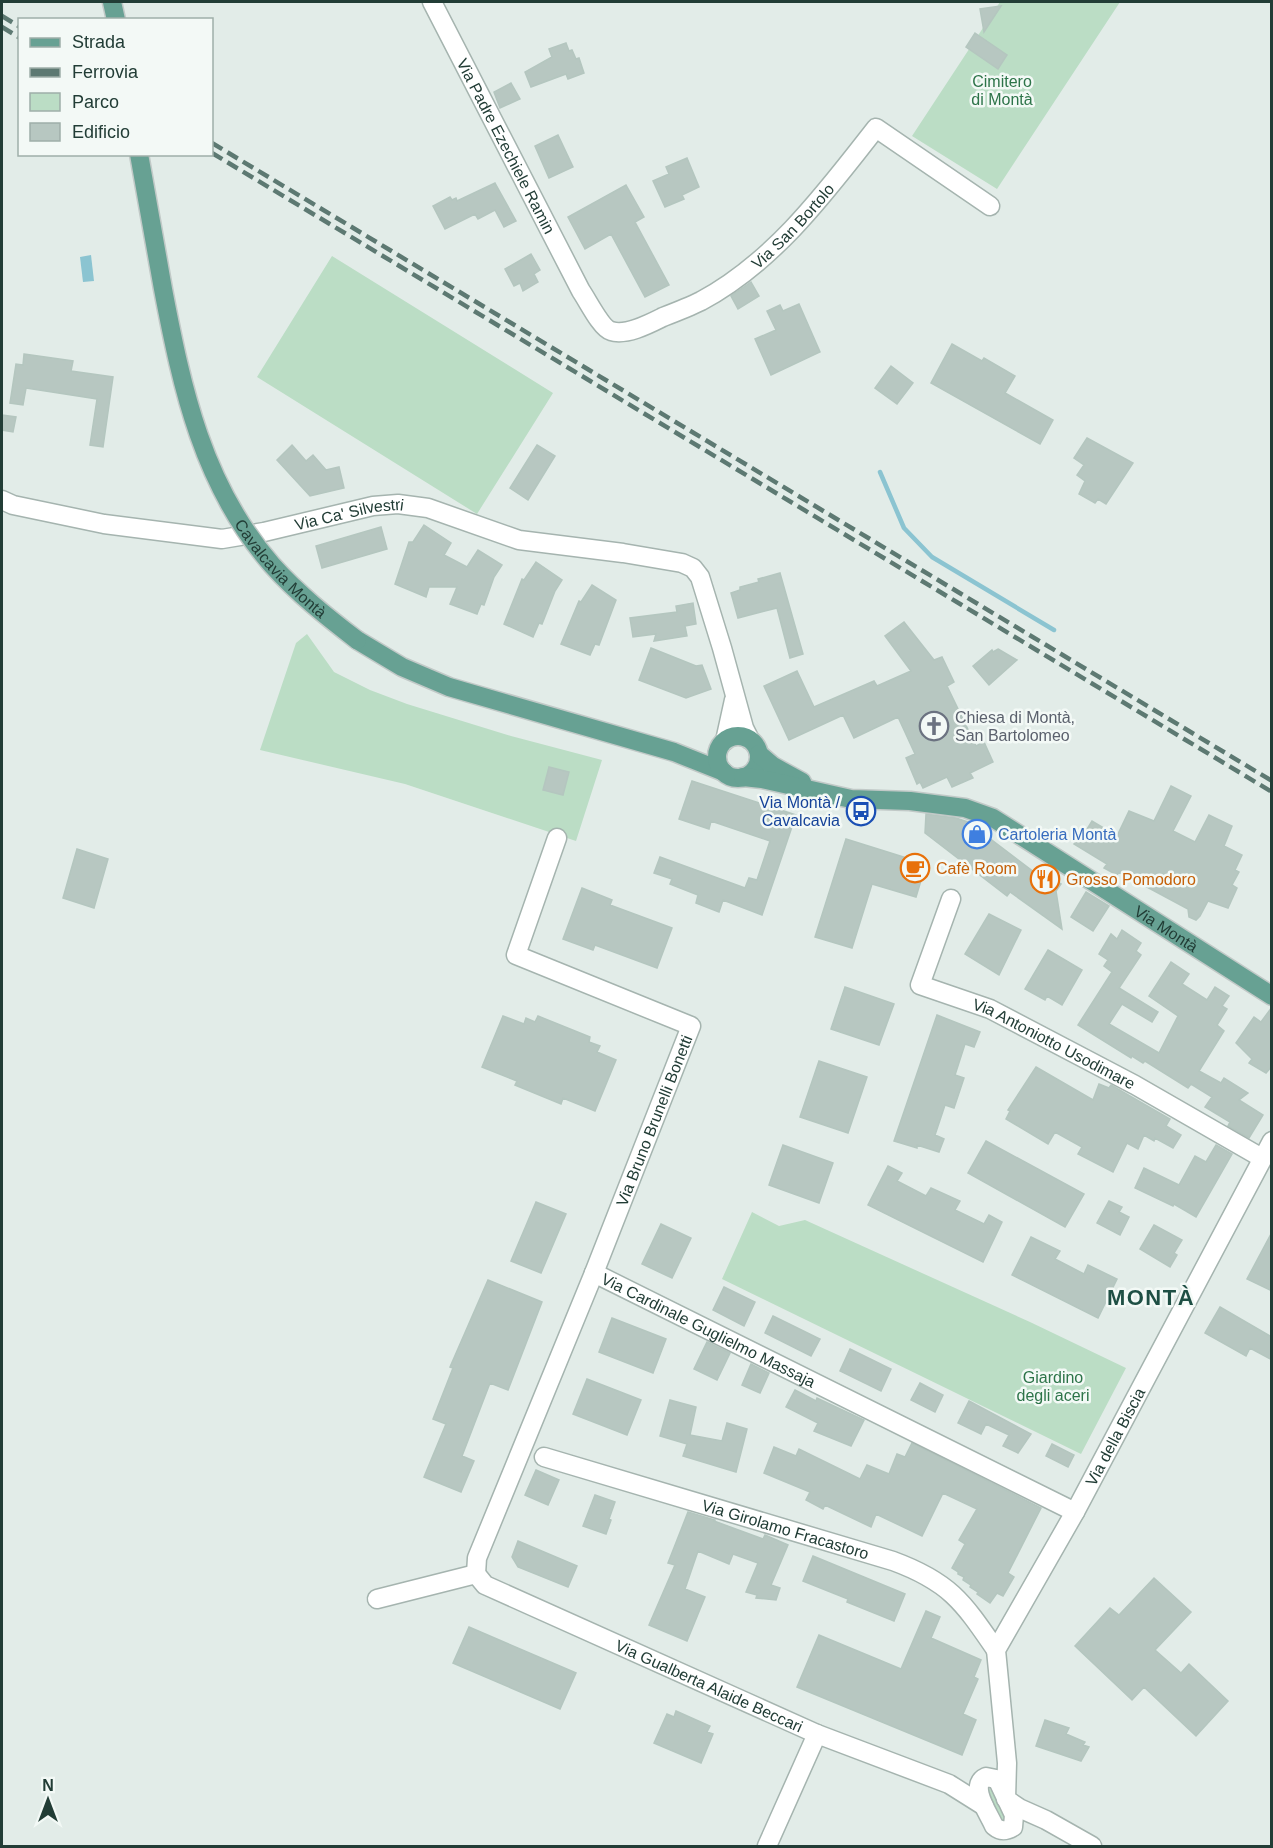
<svg xmlns="http://www.w3.org/2000/svg" width="1273" height="1848" font-family="Helvetica,sans-serif">
	<rect width="100%" height="100%" fill="#e2ece8"/>
	<!-- green -->
	<path fill="#bbddc5" d="M1000,2H1120L997,189L912,136Z
		M332,256L553,393L477,514L257,377Z
		M307,634L334,672L370,690L407,704L511,736L602,760L576,841L405,784L260,750L296,643Z
		M752,1212L779,1226L805,1220L1030,1322L1126,1368L1081,1454L722,1279Z
		M989,1789L994,1791L1005,1815V1820L1002,1821L998,1818L988,1791Z"/>
	<!-- water -->
	<path fill="#8bc4d1" d="M91,255L94,281L83,282L80,257Z"/>
	<g fill="none" stroke-linecap="round" stroke-linejoin="round">
		<!-- stream -->
		<path stroke="#8bc4d1" stroke-width="4.5" d="M880,472L904,528L932,557L1054,630"/>
	</g>
	<!-- building -->
	<path fill="#b7c7c1" stroke="#b4c6bf" stroke-width="1.5" d="M1001,6L984,32L980,9Z
		M975,33L1007,55L998,69L966,47Z
		M566,43L569,51L572,50L576,59L579,58L584,73L568,79L566,74L531,87L525,72L552,57L549,49Z
		M511,83L520,99L500,108L494,92Z
		M558,135L573,167L549,178L535,146Z
		M687,158L699,187L682,195L684,199L665,207L653,181L669,174L666,167Z
		M495,183L516,221L504,227L495,210L478,219L475,214L445,229L433,206L450,197L452,200L456,198L457,201Z
		M626,185L644,217L635,222L669,285L645,297L611,234L585,249L568,217Z
		M531,254L540,270L534,274L538,282L523,291L520,283L514,286L505,269Z
		M751,282L759,296L738,309L731,296Z
		M799,304L820,352L771,375L755,339L776,330L767,311L780,305L783,311Z
		M952,344L982,361L984,358L1015,376L1005,393L1053,420L1040,444L931,383Z
		M24,354L73,361L71,371L113,377L103,447L90,445L97,399L26,388L23,405L10,403L16,364L23,365Z
		M891,366L913,383L897,404L875,388Z
		M2,415L16,417L13,432L2,430Z
		M1087,438L1133,463L1106,504L1098,499L1095,503L1079,494L1085,481L1077,475L1084,465L1074,458Z
		M292,445L306,461L313,455L326,470L339,467L344,488L310,496L277,460Z
		M537,445L555,456L528,500L510,488Z
		M424,525L451,543L444,555L467,567L478,550L502,565L494,577L484,605L481,604L477,614L450,604L457,587H429L426,597L395,584L409,542H413Z
		M381,527L387,549L322,568L316,546Z
		M536,562L562,580L555,591L542,624L539,623L533,637L504,624L522,579L524,580Z
		M780,573L803,654L790,658L777,608L738,618L731,593L740,590V587L759,582L758,579Z
		M592,585L616,600L599,645L595,644L590,655L561,644L579,601L581,602Z
		M693,603L696,624L685,626L687,636L654,641L656,634L633,637L630,618L677,612L676,606Z
		M904,622L934,660L942,657L954,682L947,686L976,746L984,742L993,762L970,773L973,778L952,787L947,777L923,788L920,782L917,784L906,758L915,754L898,717L854,738L843,715L789,740L764,686L797,671L814,707L874,681L877,686L911,671L885,636Z
		M651,648L696,666L702,665L711,689L686,698L639,680Z
		M998,649L1017,660L989,685L973,666L992,650L993,652Z
		M549,767L569,772L563,795L543,790Z
		M692,781L796,815L762,915L723,900L719,912L696,903L698,895L670,884L672,879L654,873L660,857L745,888L749,878L757,880L770,841L711,821L709,829L679,819Z
		M1171,786L1191,796L1173,831L1195,842L1209,815L1232,826L1224,846L1242,855L1235,870L1239,872L1232,885L1237,888L1228,908L1208,901L1200,916L1196,920L1189,917L1188,909L1119,872L1117,875L1104,868L1107,864L1074,844L1081,832L1084,834L1092,821L1117,836L1129,811L1154,821Z
		M926,814L956,818L968,822L1038,875L1041,871L1061,884L1056,891L1062,929L1010,892L1007,896L925,833Z
		M846,839L926,864L916,897L872,884L852,948L815,937Z
		M77,849L108,859L94,908L63,898Z
		M582,888L612,900L610,905L672,928L657,968L595,945L593,950L563,939Z
		M1086,892L1109,906L1093,931L1071,917Z
		M989,914L1021,930L999,975L965,954Z
		M1122,930L1141,943L1136,951L1141,955L1119,988L1158,1012L1152,1022L1122,1004L1109,1024L1159,1053L1178,1016L1149,996L1171,962L1189,974L1182,984L1207,1000L1215,987L1229,996L1222,1006L1227,1009L1217,1025L1224,1031L1199,1071L1221,1083L1224,1078L1248,1093L1239,1100L1263,1115L1249,1138L1228,1126L1230,1122L1205,1107L1212,1097L1191,1084L1188,1088L1145,1061L1143,1063L1132,1056L1131,1058L1078,1025L1112,972L1104,966L1108,960L1099,954L1111,934L1117,939Z
		M1048,950L1082,970L1062,1005L1047,996L1045,1000L1025,989Z
		M845,987L894,1004L879,1045L831,1029Z
		M1272,1007V1066L1266,1073L1249,1063L1252,1059L1236,1043L1254,1017L1261,1022Z
		M937,1015L980,1032L974,1047L965,1044L955,1075L964,1078L954,1108L945,1105L935,1135L944,1139L939,1152L917,1145V1148L894,1141Z
		M503,1016L524,1024L526,1018L535,1022L538,1016L590,1037L589,1042L600,1046L597,1052L616,1060L595,1111L563,1098L561,1104L515,1085L517,1081L482,1067Z
		M819,1061L867,1077L848,1133L800,1117Z
		M1036,1067L1093,1100L1099,1084L1109,1088L1111,1085L1170,1119L1166,1126L1181,1135L1173,1148L1155,1138L1154,1141L1144,1135L1138,1149L1127,1143L1113,1172L1078,1154L1082,1147L1055,1132L1048,1144L1006,1119L1010,1111L1008,1110Z
		M986,1141L1084,1194L1065,1227L968,1173Z
		M783,1145L833,1163L819,1203L769,1185Z
		M1216,1145L1232,1154L1196,1217L1174,1204L1173,1206L1135,1188L1144,1168L1179,1185L1195,1156L1206,1162Z
		M888,1166L902,1173L897,1181L926,1196L931,1188L960,1201L955,1210L984,1224L989,1215L1002,1222L983,1262L868,1205Z
		M1109,1201L1122,1207L1119,1212L1129,1217L1120,1235L1097,1223Z
		M536,1202L566,1214L541,1273L511,1261Z
		M661,1224L691,1238L672,1278L642,1264Z
		M1154,1225L1182,1240L1174,1253L1177,1255L1170,1267L1140,1249Z
		M1272,1232V1291L1247,1279Z
		M1031,1237L1060,1251L1055,1259L1084,1274L1088,1265L1117,1279L1098,1318L1012,1275Z
		M488,1280L542,1302L508,1390L490,1383L462,1456L474,1461L461,1492L424,1477L446,1424L433,1419L453,1368L450,1367Z
		M724,1287L755,1302L744,1326L713,1310Z
		M1220,1307L1272,1337V1360L1250,1348L1246,1356L1205,1333Z
		M773,1316L820,1339L811,1356L765,1333Z
		M612,1318L666,1339L653,1373L599,1352Z
		M707,1342L730,1353L717,1380L694,1369Z
		M850,1349L891,1369L881,1391L840,1371Z
		M751,1364L769,1373L760,1393L742,1385Z
		M587,1379L641,1400L627,1435L573,1414Z
		M920,1383L943,1395L935,1412L911,1400Z
		M795,1390L816,1401L817,1398L864,1420L851,1446L814,1431L818,1423L786,1407Z
		M670,1400L696,1407L690,1435L722,1441L727,1423L747,1429L736,1472L683,1456L687,1444L660,1436Z
		M969,1401L1031,1434L1018,1453L1003,1446L1009,1435L986,1424L981,1434L958,1423Z
		M912,1443L1041,1508L1008,1573L1014,1577L1003,1596L997,1593L990,1603L977,1594L978,1592L970,1587L971,1585L963,1580L964,1577L958,1574V1572L952,1568L965,1544L959,1540L977,1509L943,1493L922,1536L876,1514L871,1527L825,1505L823,1509L806,1500L810,1492L764,1473L774,1447L796,1456L799,1449L860,1479L867,1465L889,1474L897,1454L905,1457Z
		M1052,1444L1074,1455L1068,1467L1046,1456Z
		M536,1470L559,1480L548,1505L525,1495Z
		M595,1495L615,1502L609,1519L611,1520L606,1534L583,1526Z
		M688,1512L715,1520L714,1521L763,1539L765,1535L788,1545L771,1585L780,1588L776,1600L756,1598L757,1595L746,1592L758,1563L733,1554L729,1564L698,1551L685,1589L705,1597L687,1641L649,1625L675,1565L668,1563Z
		M518,1541L577,1566L568,1587L518,1567L512,1557Z
		M813,1556L905,1594L894,1621L847,1602L848,1599L803,1581Z
		M1154,1578L1191,1612L1155,1650L1181,1673L1189,1664L1228,1701L1196,1736L1144,1687L1132,1700L1075,1646L1110,1608L1119,1615Z
		M926,1611L940,1617L931,1638L981,1660L974,1677L978,1679L963,1714L976,1720L962,1755L797,1687L819,1635L901,1669Z
		M469,1627L576,1673L560,1709L453,1663Z
		M676,1711L710,1726L707,1732L713,1734L701,1763L654,1743L667,1714L674,1717Z
		M1045,1720L1069,1728L1066,1734L1085,1742L1083,1745L1089,1747L1081,1761L1036,1746Z"/>
	<g fill="none" stroke-linecap="round" stroke-linejoin="round">
		<!-- minor casing -->
		<g stroke="#a5b4af" stroke-width="21">
			<g id="minor">
				<path id="s1" d="M432,2L581,291C588,301 601,328 611,331C626,336 649,324 663,317C676,312 689,307 701,301C774,262 826,192 876,128L990,206"/>
				<path id="s2" d="M2,500L13,505L104,524L222,539L264,532L373,506L398,504L428,508L519,540L623,553L682,563L693,568L700,577L722,648L744,728L750,740"/>
				<path d="M725,741L734,700"/>
				<path id="s3" d="M951,899L920,985L990,1009L1135,1085L1262,1158"/>
				<path id="s4" d="M594,1273L1075,1512"/>
				<path id="s5" d="M544,1457L893,1561C950,1582 963,1602 996,1650"/>
				<path id="s6" d="M476,1574L477,1558L594,1273L691,1026L516,955L557,838"/>
				<path id="s7" d="M476,1574L485,1585L817,1734L949,1784L984,1806"/>
				<path d="M377,1599L476,1574"/>
				<path d="M986,1777L996,1779L999,1783L1014,1815L1013,1827C1006,1831 1001,1832 994,1826C989,1814 968,1785 986,1777Z"/>
				<path d="M767,1846L817,1734"/>
				<path id="s8" d="M1092,1846L1046,1820L1019,1808L1006,1799L1007,1763L996,1650L1075,1512L1272,1141"/>
			</g>
		</g>
		<!-- major casing -->
		<g stroke="#c1c9c7" stroke-width="21">
			<g id="major">
				<path d="M112,2L116,20"/>
				<path d="M357,640L402,667L449,687L674,752L724,772"/>
				<circle cx="738" cy="757" r="21"/>
				<path d="M759,754L773,766L802,782"/>
				<path id="s9" d="M743,777L762,779L851,799L910,801L965,808L993,818L1272,996"/>
			</g>
		</g>
		<!-- minor -->
		<use href="#minor" stroke="#fff" stroke-width="18"/>
		<!-- major -->
		<use href="#major" stroke="#67a193" stroke-width="18"/>
		<!-- rail -->
		<path stroke="#5d7972" stroke-width="4.5" stroke-dasharray="12 6" stroke-linecap="butt" d="M2,16L20,27
			M2,27L20,38
			M212,143L1272,781
			M212,153L1272,792"/>
		<!-- major-bridge casing -->
		<g stroke="#c1c9c7" stroke-width="21" stroke-linecap="butt">
			<g id="major-bridge">
				<path id="s10" d="M139,154C147,199 155,244 163,289C182,389 203,486 272,565C298,594 327,617 357,640"/>
			</g>
		</g>
		<!-- major-bridge -->
		<use href="#major-bridge" stroke="#67a193" stroke-width="18"/>
	</g>
	<!-- icons -->
	<defs>
		<g id="church-ring" transform="scale(1.5)"><circle r="9.5" fill="#f3f9f6" stroke="#6b7280" stroke-width="1.5"/><path d="M-1.2-6h2.4v3.5h3.3v2.4h-3.3V6h-2.4V-.1h-3.3v-2.4h3.3Z" fill="#6b7280"/></g>
		<g id="bus-ring" transform="scale(1.5)"><circle r="9.5" fill="#f3f9f6" stroke="#1a4fb4" stroke-width="1.5"/><path d="M-5-6H5V4H4V6H2V4H-2V6H-4V4H-5ZM-3.5-4V0h7V-4ZM-3.5 1.2v1.5H-2V1.2ZM2 1.2v1.5H3.5V1.2Z" fill="#1a4fb4"/></g>
		<g id="shop-ring" transform="scale(1.5)"><circle r="9.5" fill="#f3f9f6" stroke="#3f7fe0" stroke-width="1.5"/><path d="M-5-2.5h2.3a2.7 3.5 0 0 1 5.4 0H5L5.5 6h-11ZM-1.5-2.5h3a1.5 2.3 0 0 0-3 0Z" fill="#3f7fe0"/></g>
		<g id="cafe-ring" transform="scale(1.5)"><circle r="9.5" fill="#f3f9f6" stroke="#e8710a" stroke-width="1.5"/><path d="M-5.5-4.5H6V0H3Q3 3.5 0 3.5H-2.5Q-5.5 3.5-5.5 0ZM3-3.2v2h1.7v-2ZM-6 4.5H4V6H-6Z" fill="#e8710a"/></g>
		<g id="restaurant-ring" transform="scale(1.5)"><circle r="9.5" fill="#f3f9f6" stroke="#e8710a" stroke-width="1.5"/><path d="M-5-6h1v4h1v-4h1v4h1v-4h1v5L-1.5 .5V6h-2V.5L-5-1ZM5-6V6H3V1.5H1.5Q1.5-4 5-6Z" fill="#e8710a"/></g>
	</defs>
	<g fill-rule="evenodd">
		<use href="#church-ring" x="934" y="726"/>
		<use href="#bus-ring" x="861" y="811"/>
		<use href="#shop-ring" x="977" y="834"/>
		<use href="#cafe-ring" x="915" y="868"/>
		<use href="#restaurant-ring" x="1045" y="879"/>
	</g>
	<g text-anchor="middle" dominant-baseline="central" stroke-width="5" stroke-linejoin="round" paint-order="stroke">
		<!-- park labels -->
		<g font-size="16" fill="#2d7449" stroke="#f3f9f6">
			<text x="1002" y="81">Cimitero<tspan x="1002" dy="18">di Montà</tspan></text>
			<text x="1053" y="1377">Giardino<tspan x="1053" dy="18">degli aceri</tspan></text>
		</g>
		<!-- street labels -->
		<g font-size="16" fill="#223d36" stroke="#f3f9f6">
			<text stroke="none"><textPath href="#s1" startOffset="162">Via Padre Ezechiele Ramin</textPath></text>
			<text stroke="none"><textPath href="#s1" startOffset="591">Via San Bortolo</textPath></text>
			<text stroke="none"><textPath href="#s2" startOffset="354">Via Ca' Silvestri</textPath></text>
			<text stroke="none"><textPath href="#s10" startOffset="446">Cavalcavia Montà</textPath></text>
			<text stroke="none"><textPath href="#s9" startOffset="460">Via Montà</textPath></text>
			<text stroke="none"><textPath href="#s3" startOffset="238">Via Antoniotto Usodimare</textPath></text>
			<text stroke="none"><textPath href="#s6" startOffset="488">Via Bruno Brunelli Bonetti</textPath></text>
			<text stroke="none"><textPath href="#s4" startOffset="128">Via Cardinale Guglielmo Massaja</textPath></text>
			<text stroke="none"><textPath href="#s8" startOffset="492">Via della Biscia</textPath></text>
			<text stroke="none"><textPath href="#s5" startOffset="252">Via Girolamo Fracastoro</textPath></text>
			<text stroke="none"><textPath href="#s7" startOffset="260">Via Gualberta Alaide Beccari</textPath></text>
		</g>
		<!-- worship labels -->
		<g font-size="16" fill="#5b616d" stroke="#f3f9f6" text-anchor="start">
			<text x="955" y="717">Chiesa di Montà,<tspan x="955" dy="18">San Bartolomeo</tspan></text>
		</g>
		<!-- transit labels -->
		<g font-size="16" fill="#164399" stroke="#f3f9f6" text-anchor="end">
			<text x="840" y="802">Via Montà /<tspan x="840" dy="18">Cavalcavia</tspan></text>
		</g>
		<!-- shop labels -->
		<g font-size="16" fill="#366cbe" stroke="#f3f9f6" text-anchor="start">
			<text x="998" y="834">Cartoleria Montà</text>
		</g>
		<!-- food labels -->
		<g font-size="16" fill="#c56008" stroke="#f3f9f6" text-anchor="start">
			<text x="936" y="868">Cafè Room</text>
			<text x="1066" y="879">Grosso Pomodoro</text>
		</g>
		<!-- district labels -->
		<g font-size="22" font-weight="bold" letter-spacing="1.5" fill="#1e4f44" stroke="#f3f9f6">
			<text x="1151" y="1297">MONTÀ</text>
		</g>
	</g>
	<!-- border -->
	<rect width="1273" height="1848" fill="none" stroke="#223d36" stroke-width="6"/>
	<!-- legend -->
	<rect x="18" y="18" width="195" height="138" fill="#f3f9f6" stroke="#9faea9" stroke-width="1.5"/>
	<rect x="30" y="38" width="30" height="9" fill="#67a193" stroke="#9faea9" stroke-width="1.5"/>
	<text x="72" y="48" font-size="18" fill="#223d36">Strada</text>
	<rect x="30" y="68" width="30" height="9" fill="#5d7972" stroke="#9faea9" stroke-width="1.5"/>
	<text x="72" y="78" font-size="18" fill="#223d36">Ferrovia</text>
	<rect x="30" y="93" width="30" height="18" fill="#bbddc5" stroke="#9faea9" stroke-width="1.5"/>
	<text x="72" y="108" font-size="18" fill="#223d36">Parco</text>
	<rect x="30" y="123" width="30" height="18" fill="#b7c7c1" stroke="#9faea9" stroke-width="1.5"/>
	<text x="72" y="138" font-size="18" fill="#223d36">Edificio</text>
	<!-- north arrow -->
	<g transform="translate(48 1800)" stroke="#f3f9f6" stroke-width="4.5" paint-order="stroke">
	<path d="M0-4.5L10 22L0 15L-10 22Z" fill="#223d36"/>
	<text y="-9" font-size="16" font-weight="bold" text-anchor="middle" fill="#223d36">N</text>
	</g>
</svg>
